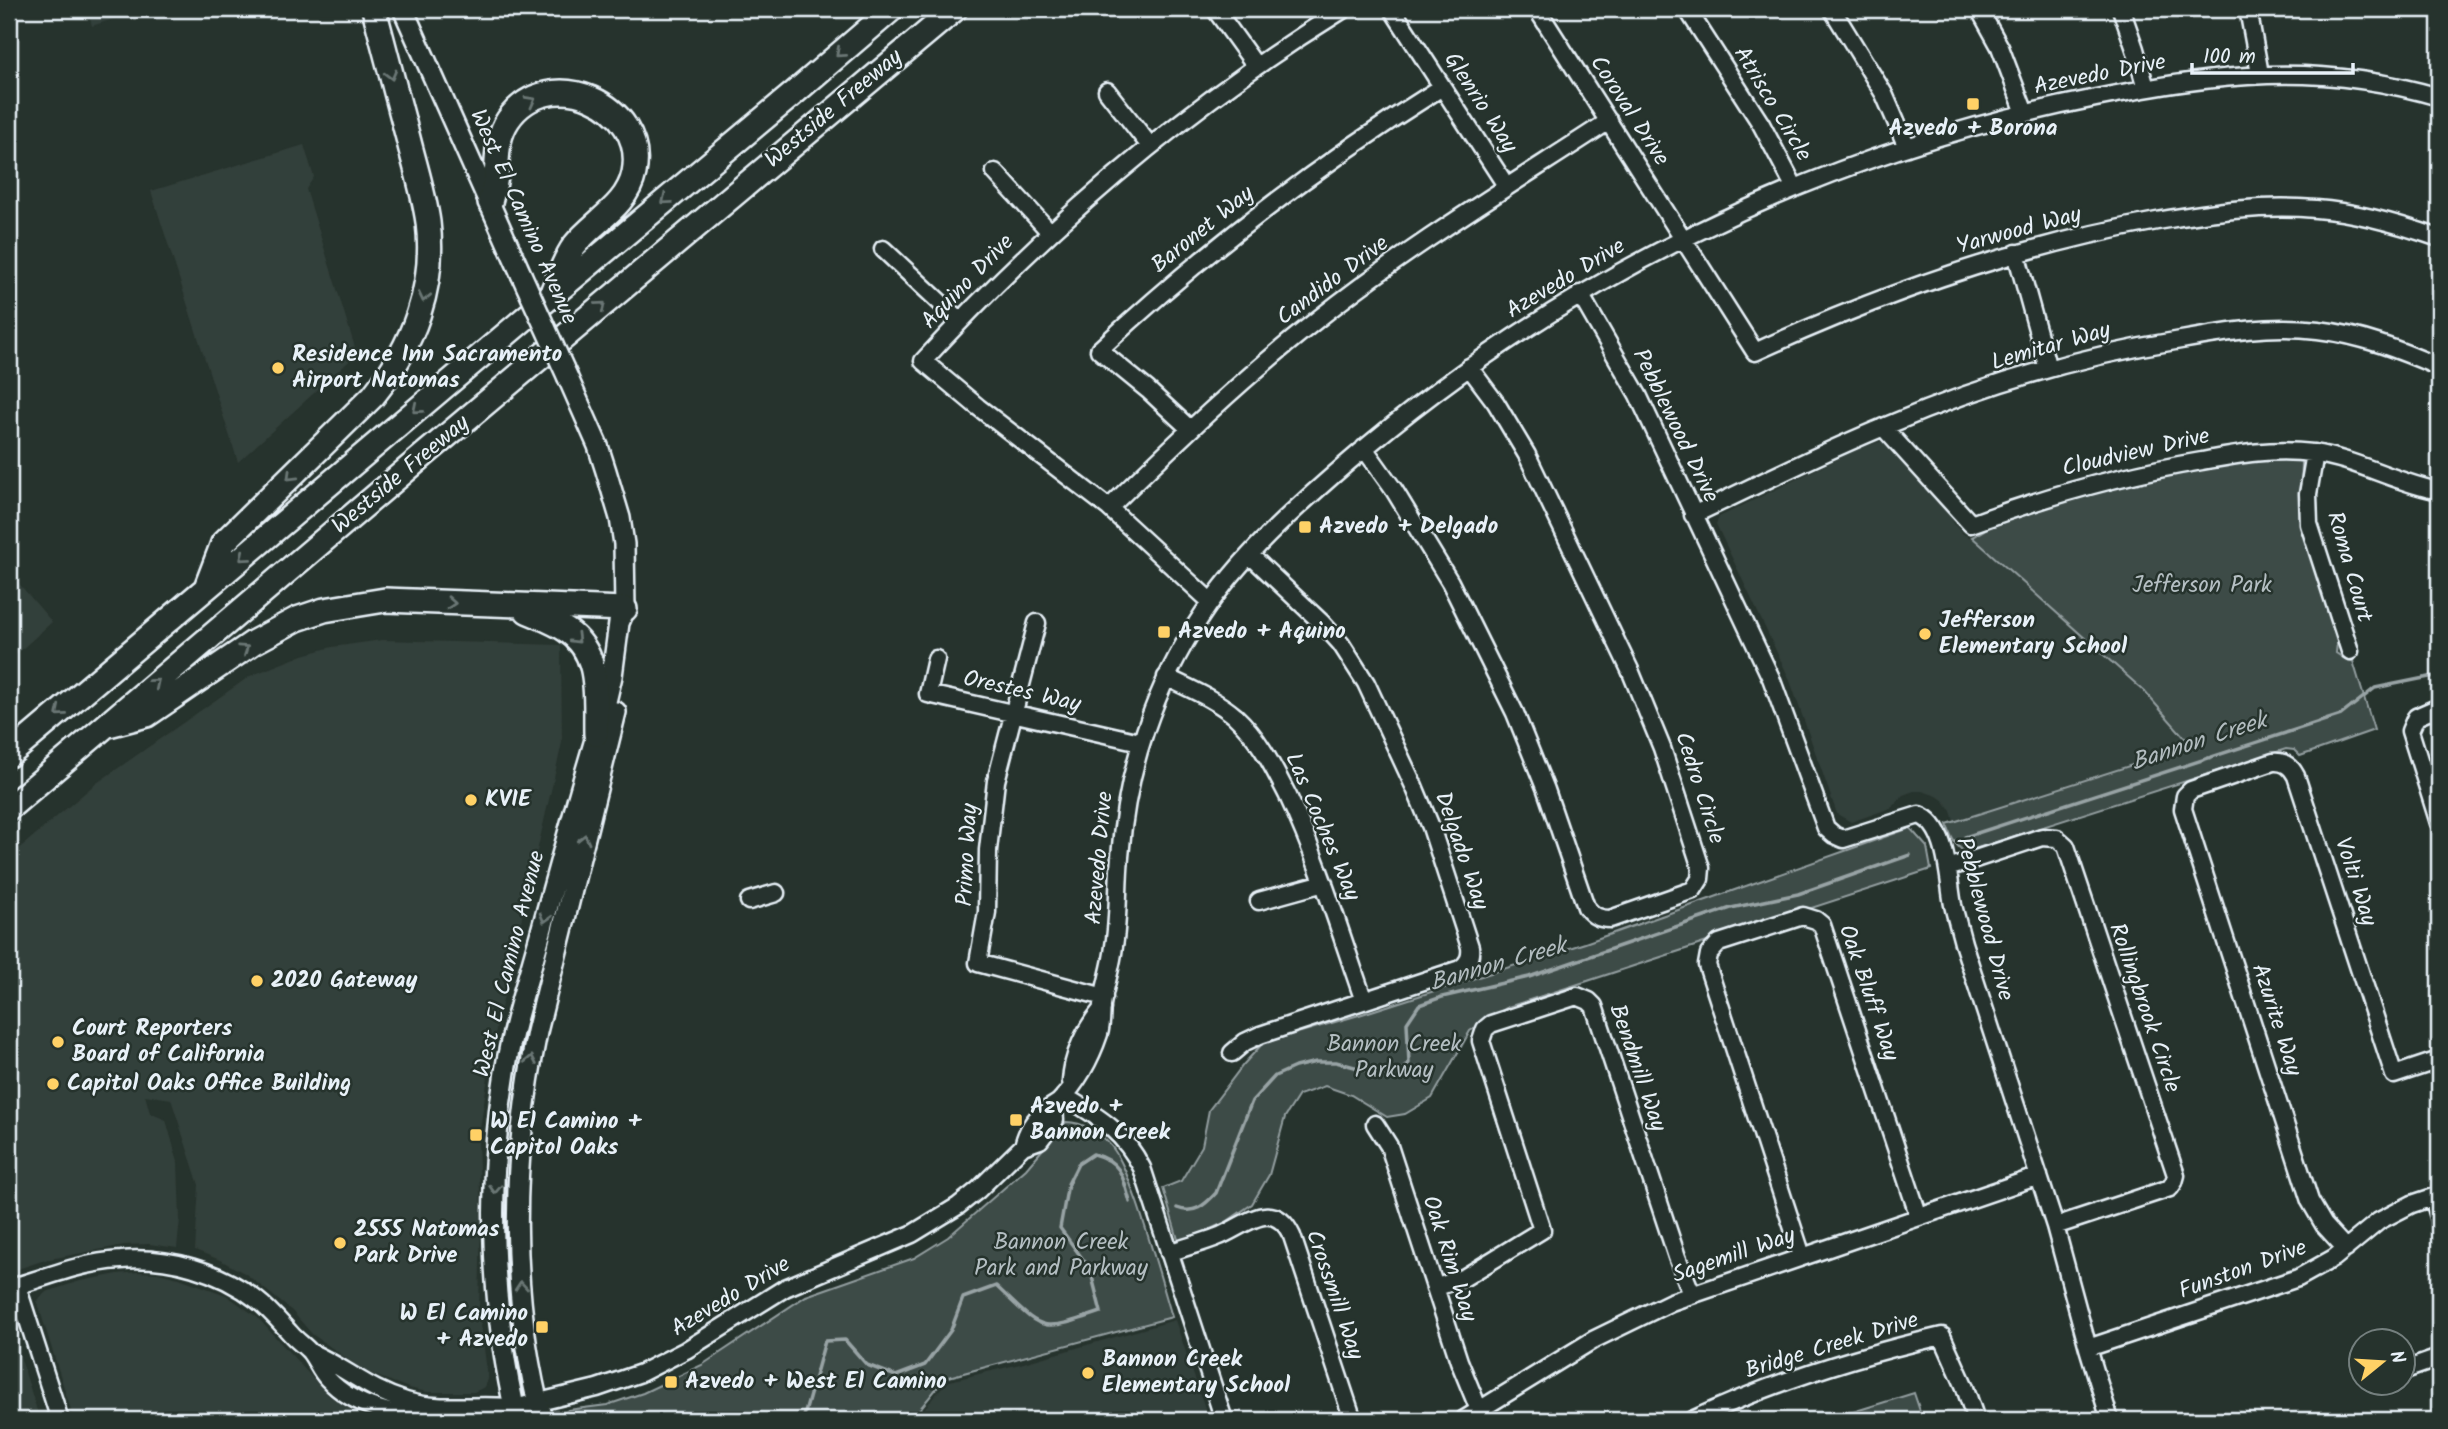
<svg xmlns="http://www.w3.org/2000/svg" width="2448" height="1429" font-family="Kalam,sans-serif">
	<rect width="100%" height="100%" fill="#26332d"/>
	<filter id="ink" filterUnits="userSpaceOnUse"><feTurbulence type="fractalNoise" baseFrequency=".0143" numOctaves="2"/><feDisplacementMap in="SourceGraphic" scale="14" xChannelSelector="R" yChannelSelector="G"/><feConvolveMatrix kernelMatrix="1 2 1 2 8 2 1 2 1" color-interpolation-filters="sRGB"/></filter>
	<g filter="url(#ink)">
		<!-- built -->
		<path fill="#333f3a" d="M65,9H143L92,26L88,10L68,15Z
			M304,145L314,177L306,189L357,354L238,462L151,191Z
			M1882,441L1946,507L1954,524L1963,534L1978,541L2144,691L2192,746L1954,821L1951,811L1944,801L1937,796L1922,791H1914L1903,795L1891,808L1851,822L1837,814L1789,678L1716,524L1719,517L1858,449Z
			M9,572L52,622L9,661Z
			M382,640L561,645L562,743L493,1043L478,1142L481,1217L479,1309L488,1379L485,1387L474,1392H427L409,1388L366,1372L312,1334L292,1311L246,1274L220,1260L195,1250L199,1185L171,1099L145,1095L150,1113L166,1120L178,1162L180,1219L177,1248L149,1244L124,1245L45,1260L9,1272V857L94,785L250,676L303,655L332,647Z
			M138,1272L158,1273L179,1278L226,1295L257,1317L329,1396L367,1420H74L37,1301L46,1292L80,1281L118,1274Z
			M1175,1320L1209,1420H915L946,1382L1020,1364Z
			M9,1321L40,1420H9Z"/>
		<!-- green -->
		<path fill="#3e4b47" stroke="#939ea0" stroke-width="2" d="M2255,457L2298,458L2302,463L2301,491L2338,633L2336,653L2345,659L2353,661L2374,730L2300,756L2294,750L2286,749L1965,852C1954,845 1950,835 1947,824L2192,746L2144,691L1972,537C1982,532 1991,525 2000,521C2081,487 2169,473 2255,457Z
			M1910,828L1927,847L1931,869L1508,1007L1470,1031L1432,1098L1405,1114L1387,1117L1351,1095L1325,1086L1299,1095L1285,1117L1269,1175L1252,1204L1226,1222L1179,1243L1163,1188L1181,1181L1202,1146L1209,1110L1243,1065L1263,1043L1359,1015L1585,943Z
			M1066,1122C1083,1122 1101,1133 1112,1147C1124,1163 1130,1184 1137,1202C1150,1240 1161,1279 1172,1317L945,1378L911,1420H556L568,1410L607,1405L643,1393L702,1365L806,1296L914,1258L948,1237L1026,1169Z
			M1914,1393L1923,1420H1827Z"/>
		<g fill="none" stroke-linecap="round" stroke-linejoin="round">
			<!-- stream -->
			<path stroke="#98a3a5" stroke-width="3.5" d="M1965,837L2341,715L2375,688L2439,675
				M1177,1208C1194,1215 1205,1205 1216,1193L1252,1101L1275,1076L1295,1067L1316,1062H1336L1388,1076L1403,1071L1409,1063L1407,1023L1419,1005L1442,997L1529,977L1731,908L1798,894L1910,855
				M803,1420L825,1341L845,1340L867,1365L896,1376L925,1365L951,1330L963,1298L996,1286C1043,1330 1037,1334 1101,1312L1090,1269L1060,1228L1068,1184L1078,1164L1093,1154C1121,1161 1123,1176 1130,1202"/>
			<!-- minor casing -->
			<g stroke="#e8f1f8" stroke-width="21">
				<path id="minor" d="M1215,9L1256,66
					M1392,9L1507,187
					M1537,9L1755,352C1884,293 2017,246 2157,221C2210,212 2262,204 2316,209C2358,212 2399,224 2439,238
					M1687,9L1761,124L1795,188
					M1832,9L1884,94L1907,147
					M1979,9L2000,47L2025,113
					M2121,9L2135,49L2146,88
					M2248,9L2260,74
					M1107,91L1150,146
					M995,172L1050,232
					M883,249L960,321
					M2016,253L2048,369
					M1580,294L1638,395L1771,678L1826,828L1834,835L1843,839L1919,815C1948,825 1948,880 1953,905C1956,918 1960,931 1963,943L2055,1226L2088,1348L2110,1420
					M1883,427L1971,524C2047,496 2123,474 2202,461C2239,454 2274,448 2312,453C2356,459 2396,483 2439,491
					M1190,429L1148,390L1099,350C1205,251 1319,164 1442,87
					M1364,448L1394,490L1450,582L1515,713L1546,790L1586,907C1593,916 1599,919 1610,919L1693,890L1700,879L1701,868L1662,748L1630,670L1527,455L1496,403L1469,367
					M2315,453L2308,494L2309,524L2350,651
					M1109,508C1176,442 1244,377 1318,319C1410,246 1511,185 1609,121
					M1693,515C1757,485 1820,453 1886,426C1980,386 2079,356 2181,340C2226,332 2271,324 2318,330C2361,335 2400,350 2439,367
					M1211,602L1109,508L978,407L923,361C1048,225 1186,106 1344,9
					M1037,623L996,781L988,850L987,912L978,963L1104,997
					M936,659L928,694L1140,742
					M1166,677C1190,689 1215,699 1235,716C1260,739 1273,767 1288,796C1319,862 1340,932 1364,1001
					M2439,707L2416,717L2410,731L2439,823
					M1948,868L2042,837L2057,838L2066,846L2176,1175L2174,1182L2170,1188L2055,1226
					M749,901L776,893
					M1259,901L1324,883
					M1232,1053L1245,1042L1260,1035L1460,969C1469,963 1471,956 1470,947L1431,827L1414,786L1366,683L1341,644L1322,623L1250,555
					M1071,1082C1072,1056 1085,1029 1102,1009
					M1064,1096C1098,1117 1123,1130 1142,1168L1224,1420
					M1375,1124L1389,1146L1459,1361L1479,1410
					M1023,1146C1026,1134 1032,1121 1043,1113C1048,1108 1054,1106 1059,1102C1077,1083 1091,1058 1099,1034C1102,1024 1101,1015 1102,1005C1105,985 1112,966 1114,946C1119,917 1117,887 1120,857C1126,771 1154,687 1202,615C1240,557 1293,510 1345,465C1559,280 1818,152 2096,98C2219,74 2316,61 2439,97
					M2433,1197L2439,1217
					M2346,1249L2324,1225L2310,1201L2183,809L2185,796L2191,790L2273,762C2284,761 2291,766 2296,776L2394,1075L2439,1060
					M1169,1253C1185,1247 1202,1243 1217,1237C1244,1227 1273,1195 1292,1236L1353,1420
					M1802,1256L1707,965L1709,954L1719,943L1803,916L1816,920L1822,925L1919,1217
					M1435,1288L1465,1277L1542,1230L1481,1041L1485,1029L1491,1024L1577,996L1589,1001L1594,1006L1677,1257L1692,1294
					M2088,1348L2298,1278L2334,1258L2379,1221L2412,1204L2439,1195
					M310,1352C345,1367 368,1390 406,1401C439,1411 474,1404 508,1407
					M2402,1371L2439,1358
					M60,1420L17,1286C51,1275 85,1262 121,1260C168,1256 220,1271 257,1300C270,1310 280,1322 291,1334C297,1341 305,1346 310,1352C317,1361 320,1371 328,1379C353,1407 400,1417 436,1420
					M459,1420L486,1418L514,1408L597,1388L641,1373L686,1350L785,1288L912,1234L958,1206L978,1190L1023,1146L1040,1140L1055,1120L1054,1107
					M1463,1420L1593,1340L1671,1302L2039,1176
					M1692,1420C1773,1382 1855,1356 1942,1336L1964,1385L1976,1420"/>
			</g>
			<!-- major casing -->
			<g stroke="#e8f1f8" stroke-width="24">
				<path id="major" d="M403,9L521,274
					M517,1420C491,1310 486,1184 505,1072C513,1022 530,973 543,924C563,852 582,780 604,710L612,676L619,623L625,609L624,544L620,518L606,471L598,446L568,378
					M542,1420C509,1294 511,1159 537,1032L616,712"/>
			</g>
			<!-- highway casing -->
			<g stroke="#e8f1f8" stroke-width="28">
				<path id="highway" d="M490,202C492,194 495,185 496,176C498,156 496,138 508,120C548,61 648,104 634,173C627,207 593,221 574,246C565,258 559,276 553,290
					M207,585L223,543L373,396C413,346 436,286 428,222C424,194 415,166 408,138C397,95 385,52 374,9
					M527,611C540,617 554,622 566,630C602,653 595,697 596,734
					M109,725L147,715L254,642L297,619L324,610L385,600L625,609
					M9,755L549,298L793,94L892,9
					M9,808L418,460L955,9"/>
			</g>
			<!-- minor -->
			<use href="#minor" stroke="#26332d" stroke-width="16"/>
			<!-- major -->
			<use href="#major" stroke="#26332d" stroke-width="19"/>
			<!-- highway -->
			<use href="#highway" stroke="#26332d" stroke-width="23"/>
			<!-- major-bridge casing -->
			<g stroke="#e8f1f8" stroke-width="24" stroke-linecap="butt">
				<path id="major-bridge" d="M521,274L568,378"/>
			</g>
			<!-- major-bridge -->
			<use href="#major-bridge" stroke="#26332d" stroke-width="19"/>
		</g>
		<!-- one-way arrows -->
		<defs><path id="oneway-chevron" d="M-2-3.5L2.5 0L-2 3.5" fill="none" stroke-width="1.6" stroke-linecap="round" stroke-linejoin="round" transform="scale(1.75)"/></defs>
		<g stroke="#6a7674">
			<use href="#oneway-chevron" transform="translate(840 53) rotate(139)"/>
			<use href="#oneway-chevron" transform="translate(391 75) rotate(75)"/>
			<use href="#oneway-chevron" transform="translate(531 101) rotate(-29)"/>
			<use href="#oneway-chevron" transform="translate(666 200) rotate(140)"/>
			<use href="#oneway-chevron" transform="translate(424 297) rotate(102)"/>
			<use href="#oneway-chevron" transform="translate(601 306) rotate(-40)"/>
			<use href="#oneway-chevron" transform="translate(417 409) rotate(140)"/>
			<use href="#oneway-chevron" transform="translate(291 476) rotate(136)"/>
			<use href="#oneway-chevron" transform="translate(244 557) rotate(140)"/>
			<use href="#oneway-chevron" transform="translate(451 603) rotate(4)"/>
			<use href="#oneway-chevron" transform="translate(576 639) rotate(45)"/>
			<use href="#oneway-chevron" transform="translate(244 649) rotate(-34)"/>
			<use href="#oneway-chevron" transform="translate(155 683) rotate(-40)"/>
			<use href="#oneway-chevron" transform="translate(60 712) rotate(140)"/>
			<use href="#oneway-chevron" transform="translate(584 839) rotate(-76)"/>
			<use href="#oneway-chevron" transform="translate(545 918) rotate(106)"/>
			<use href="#oneway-chevron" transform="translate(531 1060) rotate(-79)"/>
			<use href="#oneway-chevron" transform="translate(495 1189) rotate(93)"/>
			<use href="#oneway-chevron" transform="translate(521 1286) rotate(-95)"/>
		</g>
	</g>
	<!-- markers -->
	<g fill="#ffd166" stroke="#26332d" stroke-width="2.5">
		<rect x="1966" y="97" width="14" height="14" rx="3.5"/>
		<circle cx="278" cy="368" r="7"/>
		<rect x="1298" y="520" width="14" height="14" rx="3.5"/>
		<rect x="1157" y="625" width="14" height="14" rx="3.5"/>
		<circle cx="1925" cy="634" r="7"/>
		<circle cx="471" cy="800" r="7"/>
		<circle cx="257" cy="981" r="7"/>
		<circle cx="58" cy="1042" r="7"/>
		<circle cx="53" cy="1084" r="7"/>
		<rect x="1009" y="1113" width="14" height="14" rx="3.5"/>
		<rect x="469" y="1128" width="14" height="14" rx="3.5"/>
		<circle cx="340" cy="1243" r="7"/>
		<rect x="535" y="1320" width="14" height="14" rx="3.5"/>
		<circle cx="1088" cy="1373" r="7"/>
		<rect x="664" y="1375" width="14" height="14" rx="3.5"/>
	</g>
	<g text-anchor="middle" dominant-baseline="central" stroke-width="5" stroke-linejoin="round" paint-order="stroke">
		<!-- street labels -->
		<g font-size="23" fill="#e8f1f8" stroke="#26332d">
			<text transform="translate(2100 75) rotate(-11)">Azevedo Drive</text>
			<text transform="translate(1480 103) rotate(57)">Glenrio Way</text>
			<text transform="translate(1772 104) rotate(59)">Atrisco Circle</text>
			<text transform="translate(834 109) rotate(-40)">Westside Freeway</text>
			<text transform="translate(1629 111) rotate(57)">Coroval Drive</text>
			<text transform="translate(523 217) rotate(66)">West El Camino Avenue</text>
			<text transform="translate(1203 230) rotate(-39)">Baronet Way</text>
			<text transform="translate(2019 231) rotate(-15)">Yarwood Way</text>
			<text transform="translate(1566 279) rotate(-31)">Azevedo Drive</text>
			<text transform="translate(1333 281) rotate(-37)">Candido Drive</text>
			<text transform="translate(968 282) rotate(-46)">Aquino Drive</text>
			<text transform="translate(2051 347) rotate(-16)">Lemitar Way</text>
			<text transform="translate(1675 426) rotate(64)">Pebblewood Drive</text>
			<text transform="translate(2136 453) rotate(-13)">Cloudview Drive</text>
			<text transform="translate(401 475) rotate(-40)">Westside Freeway</text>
			<text transform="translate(2349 567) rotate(74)">Roma Court</text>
			<text transform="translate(1022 692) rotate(13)">Orestes Way</text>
			<text transform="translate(1699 788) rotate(72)">Cedro Circle</text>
			<text transform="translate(1322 827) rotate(67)">Las Coches Way</text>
			<text transform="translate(1461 851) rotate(71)">Delgado Way</text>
			<text transform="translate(968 855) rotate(-87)">Primo Way</text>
			<text transform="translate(1100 858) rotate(-85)">Azevedo Drive</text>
			<text transform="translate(2355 882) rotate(72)">Volti Way</text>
			<text transform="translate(1984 919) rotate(75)">Pebblewood Drive</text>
			<text transform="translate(510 964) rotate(-76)">West El Camino Avenue</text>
			<text transform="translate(1868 993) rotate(71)">Oak Bluff Way</text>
			<text transform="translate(2144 1008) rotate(71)">Rollingbrook Circle</text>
			<text transform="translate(2276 1020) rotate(72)">Azurite Way</text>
			<text transform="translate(1637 1068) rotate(71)">Bendmill Way</text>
			<text transform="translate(1734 1256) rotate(-19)">Sagemill Way</text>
			<text transform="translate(1449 1259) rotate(72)">Oak Rim Way</text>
			<text transform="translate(2243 1270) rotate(-20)">Funston Drive</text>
			<text transform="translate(1334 1295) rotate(71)">Crossmill Way</text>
			<text transform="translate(731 1297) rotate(-31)">Azevedo Drive</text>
			<text transform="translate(1832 1346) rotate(-17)">Bridge Creek Drive</text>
		</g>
		<!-- poi labels -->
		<g font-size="23" font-weight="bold" fill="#e8f1f8" stroke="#26332d" text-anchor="start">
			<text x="1973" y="129" text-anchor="middle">Azvedo + Borona</text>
			<text x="292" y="355">Residence Inn Sacramento<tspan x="292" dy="26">Airport Natomas</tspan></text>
			<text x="1319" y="527">Azvedo + Delgado</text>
			<text x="1939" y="621">Jefferson<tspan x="1939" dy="26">Elementary School</tspan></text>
			<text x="1178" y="632">Azvedo + Aquino</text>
			<text x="485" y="800">KVIE</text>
			<text x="271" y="981">2020 Gateway</text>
			<text x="72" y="1029">Court Reporters<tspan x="72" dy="26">Board of California</tspan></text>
			<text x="67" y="1084">Capitol Oaks Office Building</text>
			<text x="1030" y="1107">Azvedo +<tspan x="1030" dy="26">Bannon Creek</tspan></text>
			<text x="490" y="1122">W El Camino +<tspan x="490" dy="26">Capitol Oaks</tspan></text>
			<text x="354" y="1230">2555 Natomas<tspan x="354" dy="26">Park Drive</tspan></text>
			<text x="528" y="1314" text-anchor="end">W El Camino<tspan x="528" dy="26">+ Azvedo</tspan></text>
			<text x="1102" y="1360">Bannon Creek<tspan x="1102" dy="26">Elementary School</tspan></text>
			<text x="685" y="1382">Azvedo + West El Camino</text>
		</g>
		<!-- park labels -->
		<g font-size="23" fill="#b5bfc3" stroke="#26332d">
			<text x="2202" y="586">Jefferson Park</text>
			<text x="1394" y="1045">Bannon Creek<tspan x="1394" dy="26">Parkway</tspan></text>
			<text x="1061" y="1243">Bannon Creek<tspan x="1061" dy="26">Park and Parkway</tspan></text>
		</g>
		<!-- water labels -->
		<g font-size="24" font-style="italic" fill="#b3bdc0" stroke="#26332d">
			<text transform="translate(2199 742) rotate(-18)">Bannon Creek</text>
			<text transform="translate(1498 965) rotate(-16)">Bannon Creek</text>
		</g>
	</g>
	<!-- margin -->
	<rect width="2448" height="1429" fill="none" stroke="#26332d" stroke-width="35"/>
	<rect x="18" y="18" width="2413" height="1394" fill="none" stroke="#e8f1f8" stroke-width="2.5" filter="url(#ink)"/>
	<!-- north arrow -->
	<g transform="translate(2382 1362) rotate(72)"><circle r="33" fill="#26332d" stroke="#747f7e" stroke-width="2"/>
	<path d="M0-5L12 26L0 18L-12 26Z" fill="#ffd166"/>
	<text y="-10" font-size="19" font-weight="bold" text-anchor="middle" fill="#e8f1f8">N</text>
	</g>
	<!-- scale -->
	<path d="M2192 63v10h161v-10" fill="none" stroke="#e8f1f8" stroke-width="3.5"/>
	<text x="2203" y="63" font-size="21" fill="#e8f1f8" stroke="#26332d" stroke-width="5" paint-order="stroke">100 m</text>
</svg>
